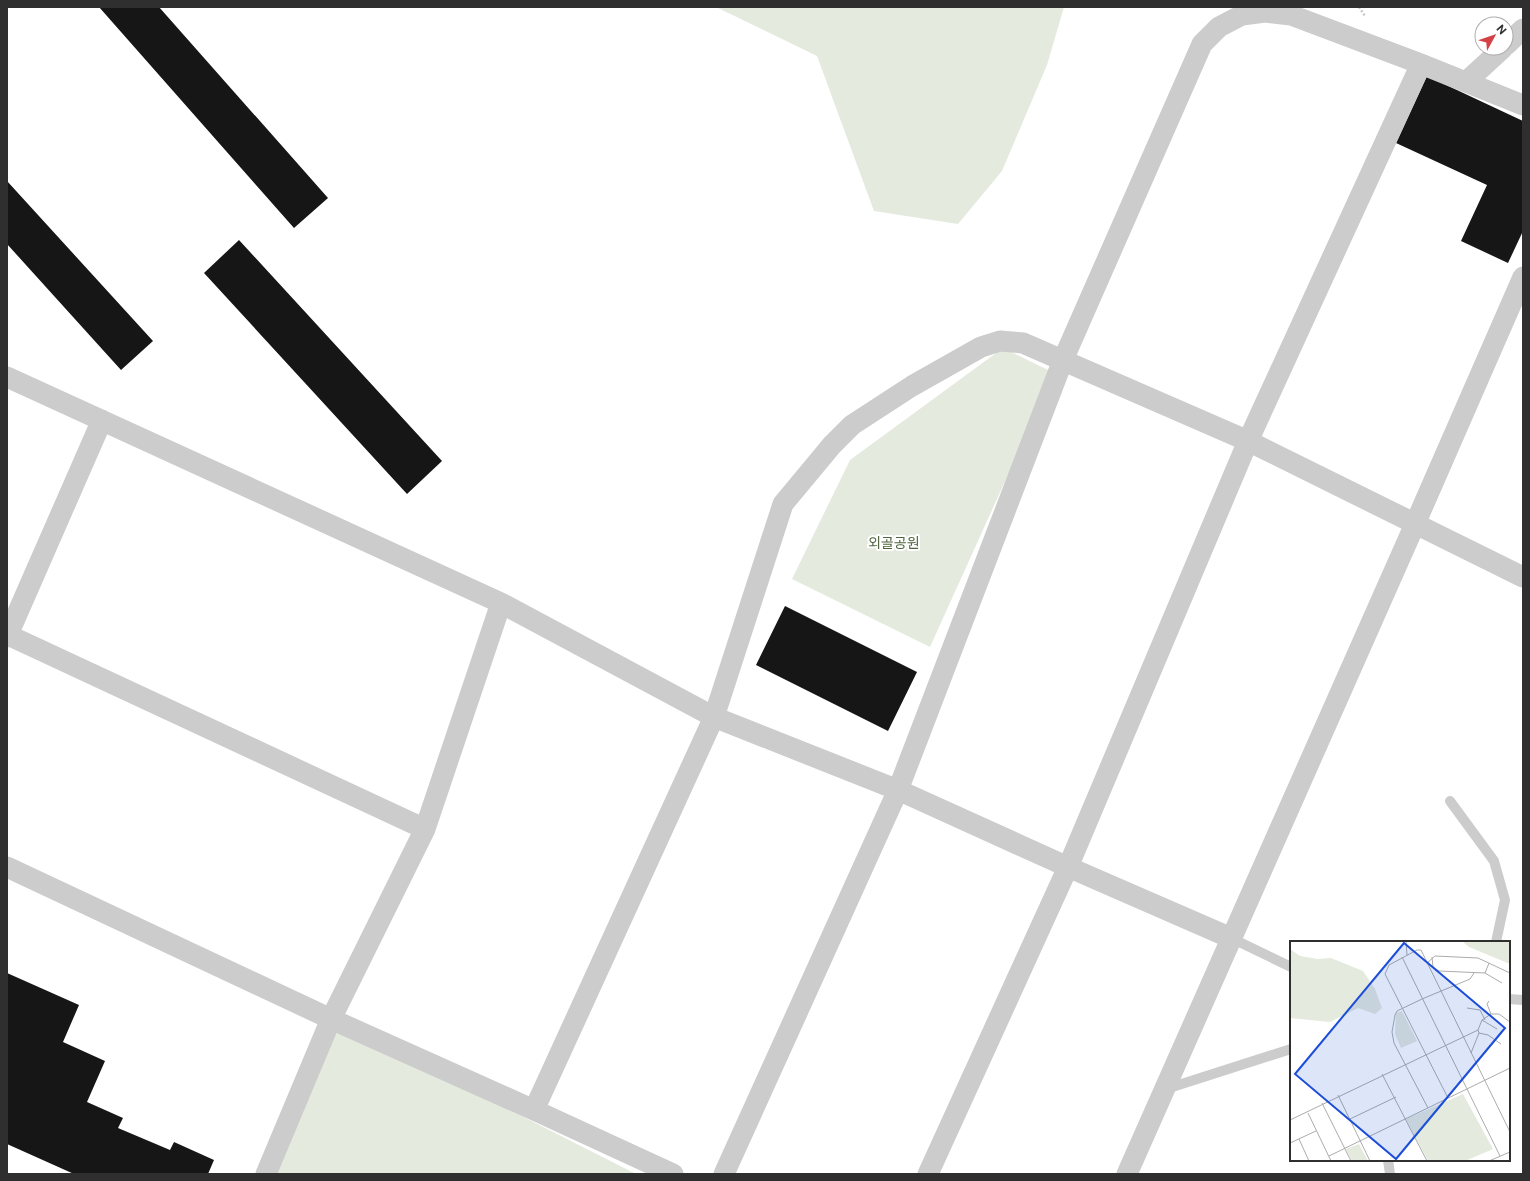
<svg xmlns="http://www.w3.org/2000/svg" width="1530" height="1181" font-family="'Public Sans','Noto Sans KR',sans-serif">
	<rect width="100%" height="100%" fill="#fff"/>
	<!-- green -->
	<path fill="#e4eade" d="M716,7H1064L1047,65L1002,171L958,224L874,211L817,56Z
		M1003,348L1054,373L930,647L792,579L850,460Z
		M331,1019L636,1174H269Z"/>
	<!-- building -->
	<path fill="#161616" d="M99,7H159L328,198L294,228Z
		M1427,76L1523,121V231L1508,263L1461,241L1487,185L1396,143Z
		M7,181L153,341L121,370L7,244Z
		M239,240L442,461L407,494L204,273Z
		M785,606L917,672L888,731L756,665Z
		M7,973L79,1005L63,1042L105,1061L87,1102L123,1118L118,1128L170,1150L174,1142L214,1160L208,1174H74L7,1144Z"/>
	<g fill="none" stroke-linecap="round" stroke-linejoin="round">
		<!-- path -->
		<path stroke="#c9c9c9" stroke-width="2.5" stroke-dasharray="2 2" stroke-linecap="butt" d="M1359,7L1365,16"/>
		<!-- lane -->
		<path stroke="#ccc" stroke-width="10" d="M1450,801L1494,861L1505,900L1496,942
			M1231,938L1291,967
			M1509,999L1523,1000
			M1166,1089L1291,1049
			M1388,1160L1390,1174"/>
		<!-- street -->
		<path stroke="#ccc" stroke-width="21" d="M1506,45L1523,29
			M1466,82L1503,48
			M7,377L501,603L714,717L898,790L1068,867L1231,938
			M8,635L425,829
			M7,637L102,420
			M7,867L331,1019L534,1110L673,1174
			M534,1110L714,717L783,504L832,445L852,425L912,386L981,347L1000,341L1023,343L1248,441L1523,577
			M266,1174L331,1019L425,829L501,603
			M724,1174L898,790L1063,360L1202,44L1219,27L1242,15L1265,12L1291,15L1421,64L1523,105
			M928,1174L1068,867L1248,441L1421,64
			M1127,1174L1415,524L1523,277"/>
	</g>
	<g text-anchor="middle" dominant-baseline="central" stroke-width="4" stroke-linejoin="round" paint-order="stroke">
		<!-- park labels -->
		<g font-size="14" fill="#506640" stroke="#fff">
			<text x="894" y="543">외골공원</text>
		</g>
	</g>
	<!-- overview -->
	<g transform="translate(1290 941)">
		<rect width="220" height="220" fill="#fff"/>
		<path d="M172,0H220V23L179,6ZM0,8L10,15L28,18L41,17L73,30L85,48L92,67L85,73L68,67L40,81L0,77ZM112,70L127,100L111,107L105,93L106,72ZM173,153L203,208L175,220H138L116,178ZM69,203L78,220H62L56,208Z" fill="#e4eade"/>
		<path fill="none" stroke="#acacac" stroke-width="1" d="M116,0L117,14M112,16L210,215M142,16L143,26L149,30L195,32L199,22M137,22L145,15L188,17L220,32M195,32L212,42M199,60L197,63L201,73M177,67L190,69L195,79M192,79L207,88M188,89L192,79L201,73H209L220,81M189,92L198,94L211,103M92,133L137,220M48,154L80,220M158,157L95,33L99,24L127,9H131L220,191M32,162L61,220M138,167L104,102L102,91L105,74L107,70L132,58L180,38L184,32M18,172L41,220M60,178L106,156M0,179L188,89L189,92L181,112M9,198L19,220M0,202L26,190M39,215L220,127M199,220L220,211"/>
		<path fill="#1d4ed8" fill-opacity="0.15" stroke="#1d4ed8" stroke-width="2" d="M114,2L215,87L106,218L5,133Z"/>
		<rect width="220" height="220" fill="none" stroke="#2f2f2f" stroke-width="2"/>
	</g>
	<!-- border -->
	<rect width="1530" height="1181" fill="none" stroke="#2f2f2f" stroke-width="16"/>
	<!-- north arrow -->
	<g transform="translate(1494 36) rotate(50)"><circle r="19" fill="#ffffff" stroke="#acacac"/>
	<path d="M0-3L7 15L0 10L-7 15Z" fill="#d44247"/>
	<text y="-6" font-size="11" font-weight="bold" text-anchor="middle" fill="#2f2f2f">N</text>
	</g>
</svg>
